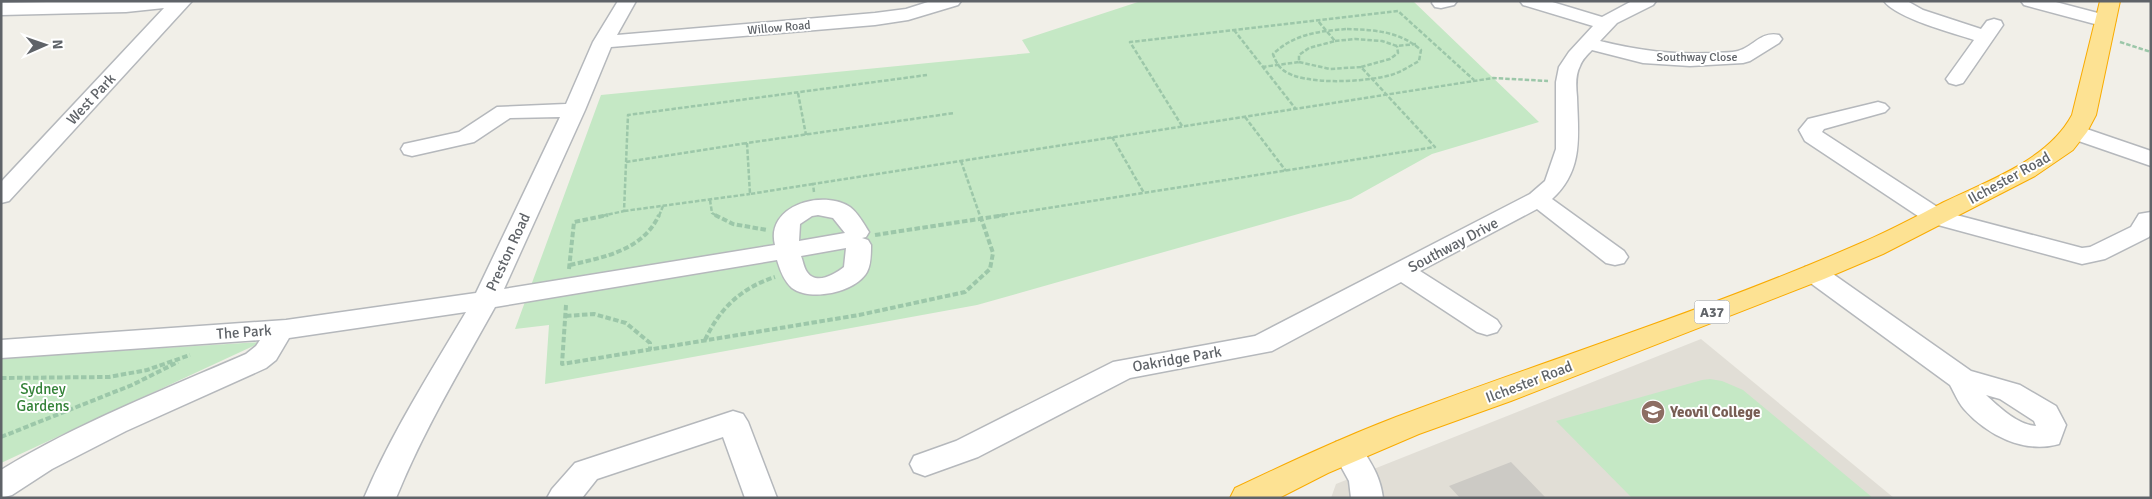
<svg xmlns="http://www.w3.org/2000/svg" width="2152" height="499" font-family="Signika,sans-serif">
	<rect width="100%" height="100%" fill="#f1efe8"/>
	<!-- education -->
	<path fill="#e1ded6" d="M1701,339L1894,498H1331L1336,484Z"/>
	<!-- green -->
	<path fill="#c5e8c5" d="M1141,1H1413L1539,122L1432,154L1351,199L977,305L545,384L549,325L515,329L601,95L1030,53L1022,40Z
		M262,342L1,463V358Z
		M1710,379L1722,381L1743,390L1873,498H1632L1556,421L1702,380Z"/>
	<!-- building -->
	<path fill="#cccac5" d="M1511,462L1546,498H1460L1449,486Z"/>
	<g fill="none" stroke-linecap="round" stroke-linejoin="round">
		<!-- minor casing -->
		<g stroke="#b5b8bc" stroke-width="3">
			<path id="minor" d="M94,1H192L9,201L1,203V182L164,8L126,12L1,15V3Z
				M618,1H636L617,35L875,13L906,9L931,1H961L958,5L908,20L875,25L611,47L585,110L504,289L775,245C765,206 822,189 850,207C858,213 864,224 869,232L866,237L862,238L868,240L871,245C871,253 871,265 867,272C856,292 811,302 792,288C784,281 780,270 777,260L495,307C460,370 423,431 396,498H364C392,432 430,373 466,312L289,338L276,360L266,368L126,431L52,469L12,495L1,498V470C78,423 163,390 246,354L256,346L260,340L1,358V340L286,320L476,293L560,117L510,118L474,142L412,156L404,154L401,149L404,144L459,132L497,107L566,104L593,42ZM818,215L833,218L845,233L799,241L800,224L812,216ZM846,248L844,267C834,275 816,285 807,272C804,268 803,261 801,256Z
				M1433,1H1457L1454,5L1441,8L1435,7L1432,3Z
				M1520,1H1549L1602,17L1632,1H1656L1653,5L1617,23L1600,41C1641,51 1672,55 1715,53C1722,52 1731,53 1738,51C1753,47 1761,31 1779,35L1782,39L1779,43L1750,61L1743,63L1690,66L1643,63L1592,50C1587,55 1582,60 1580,66C1575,75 1576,87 1577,97C1578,135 1584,170 1552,199L1624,251L1628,257L1624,263L1615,265L1606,263L1537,209L1420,271L1497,320L1501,326L1497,332L1487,335L1477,332L1401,282L1272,351L1130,378L978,457L925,476L914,472L910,464L914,456L956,441L1113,362L1255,336L1530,194L1545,181L1556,149V82L1559,67L1569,52L1593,26L1523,5Z
				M1884,1H1907L1923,10L1981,29L1987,21L1994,19L2001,21L2003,25L1963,83L1956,85L1949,83L1946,79L1974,40C1953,33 1896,18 1884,1Z
				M2021,1H2052L2113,17L2115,21L2113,25L2106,27L2024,5Z
				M1878,102L1885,104L1889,108L1885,112L1824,129L1822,132L1945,212L2082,248L2090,247L2131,227L2139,214L2151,212V234L2149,237L2105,259L2082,264L1927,222L1805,141L1799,130L1808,119Z
				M2075,125L2151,151V166L2067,137L2064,132L2067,127Z
				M1814,265L1823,267L1971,371L2020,385L2056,406L2066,425L2059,444C2024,454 1987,435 1964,409C1958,402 1954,392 1950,385L1805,279L1801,273L1805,267ZM1986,395L2000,399L2034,421L2036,426C2018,425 1999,407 1986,395Z
				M733,411L743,414L748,422L777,498H745L723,437L597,479L582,498H547L552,489L575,463Z
				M1347,439L1358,442C1370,462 1380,474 1383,498H1351L1349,481L1332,450L1336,442Z"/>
		</g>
		<!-- highway casing -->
		<g stroke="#f9ab00" stroke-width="2">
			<path id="highway" d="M2100,1H2120L2096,115L2087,132L2073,150L2035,176L1883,254L1824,279L1511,401L1419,434L1328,473L1279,498H1230L1235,488C1288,463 1341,438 1396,417C1550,359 1710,309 1861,243C1889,231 1917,216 1944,202C1989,180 2048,160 2072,115Z"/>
		</g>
		<!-- path-far1 -->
		<path stroke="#9cc7a9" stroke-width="2.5" stroke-dasharray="4.5 2" stroke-linecap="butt" d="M1347,29C1375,30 1399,31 1421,50L1419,61C1410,66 1401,72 1391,75C1367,82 1303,86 1283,70C1278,66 1275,60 1273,54C1294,34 1319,31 1347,29Z
			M1234,30L1295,108
			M1335,41L1355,39L1382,41L1397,46L1416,44
			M2120,42L2151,52
			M1299,62L1330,69L1361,67
			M1262,67L1299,62V55L1309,48L1335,41L1318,21
			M798,93L806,135
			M1245,117L1286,171
			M1182,126L1130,42L1398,11L1474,80
			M1112,137L1144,193
			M961,161L980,216
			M626,162L747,143
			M813,184L750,194L747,143L954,113
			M814,192L813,184L1493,78L1548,81
			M710,200L712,213L717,216
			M624,211L750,194
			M602,216L624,211L628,115L927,75
			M659,216L663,206
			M997,216L1435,147L1361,67L1390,59L1398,53L1397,46"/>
		<!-- path -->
		<path stroke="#9cc7a9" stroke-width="4" stroke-dasharray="5.5 2.5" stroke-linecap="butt" d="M715,215L733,224L767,230
			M875,235L1005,215
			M570,265C605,257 643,250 659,215
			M569,269L574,222L608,215
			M566,305L562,364L859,315L965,292L990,269L993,253L980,215
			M566,316L594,314L626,323L650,343V350
			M705,340C720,308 741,288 775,277
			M1,378L109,377L147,370L190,355
			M1,437L132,385L178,362"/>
		<!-- minor -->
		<use href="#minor" fill="#fff" fill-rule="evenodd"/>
		<!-- highway -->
		<use href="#highway" fill="#fde293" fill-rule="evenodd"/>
	</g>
	<!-- icons -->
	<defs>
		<g id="university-disc" transform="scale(1.25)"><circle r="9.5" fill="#8d6e63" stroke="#fff"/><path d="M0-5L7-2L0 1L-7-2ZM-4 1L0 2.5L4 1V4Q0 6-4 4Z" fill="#fff"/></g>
	</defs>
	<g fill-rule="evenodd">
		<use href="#university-disc" x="1653" y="412"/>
	</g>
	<g text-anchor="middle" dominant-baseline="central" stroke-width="4" stroke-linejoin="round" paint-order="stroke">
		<!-- far-street labels -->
		<g font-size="12" fill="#5f6368" stroke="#fff">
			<text transform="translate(779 28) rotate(-5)">Willow Road</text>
			<text x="1697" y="57">Southway Close</text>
		</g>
		<!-- shield labels -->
		<rect fill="#fff" stroke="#8f9295" stroke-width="1" x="1694.5" y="300.5" width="35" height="23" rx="4"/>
		<g font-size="14" font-weight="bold" fill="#5f6368">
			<text x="1712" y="312">A37</text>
		</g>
		<!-- street labels -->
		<g font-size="15" fill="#5f6368" stroke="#fff">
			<text transform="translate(91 99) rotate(-47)">West Park</text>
			<text transform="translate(2009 178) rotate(-29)">Ilchester Road</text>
			<text transform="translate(1453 245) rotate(-28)">Southway Drive</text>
			<text transform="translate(508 252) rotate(-65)">Preston Road</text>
			<text transform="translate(244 332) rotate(-4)">The Park</text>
			<text transform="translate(1177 359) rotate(-10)">Oakridge Park</text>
			<text transform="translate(1529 382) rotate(-21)">Ilchester Road</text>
		</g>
		<!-- park labels -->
		<g font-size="15" fill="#348238" stroke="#fff">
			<text x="43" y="389">Sydney<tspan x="43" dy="17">Gardens</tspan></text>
		</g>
		<!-- education labels -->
		<g font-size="15" font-weight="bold" fill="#785e54" stroke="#fff" text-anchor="start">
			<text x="1670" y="412">Yeovil College</text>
		</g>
	</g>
	<!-- border -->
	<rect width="2152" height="499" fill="none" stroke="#5f6368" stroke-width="5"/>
	<!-- north arrow -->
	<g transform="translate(45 45) rotate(88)" stroke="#ffffff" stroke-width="4" paint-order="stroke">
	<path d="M0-4L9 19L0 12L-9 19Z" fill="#5f6368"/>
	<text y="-8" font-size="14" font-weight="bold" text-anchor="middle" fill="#5f6368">N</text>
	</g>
</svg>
